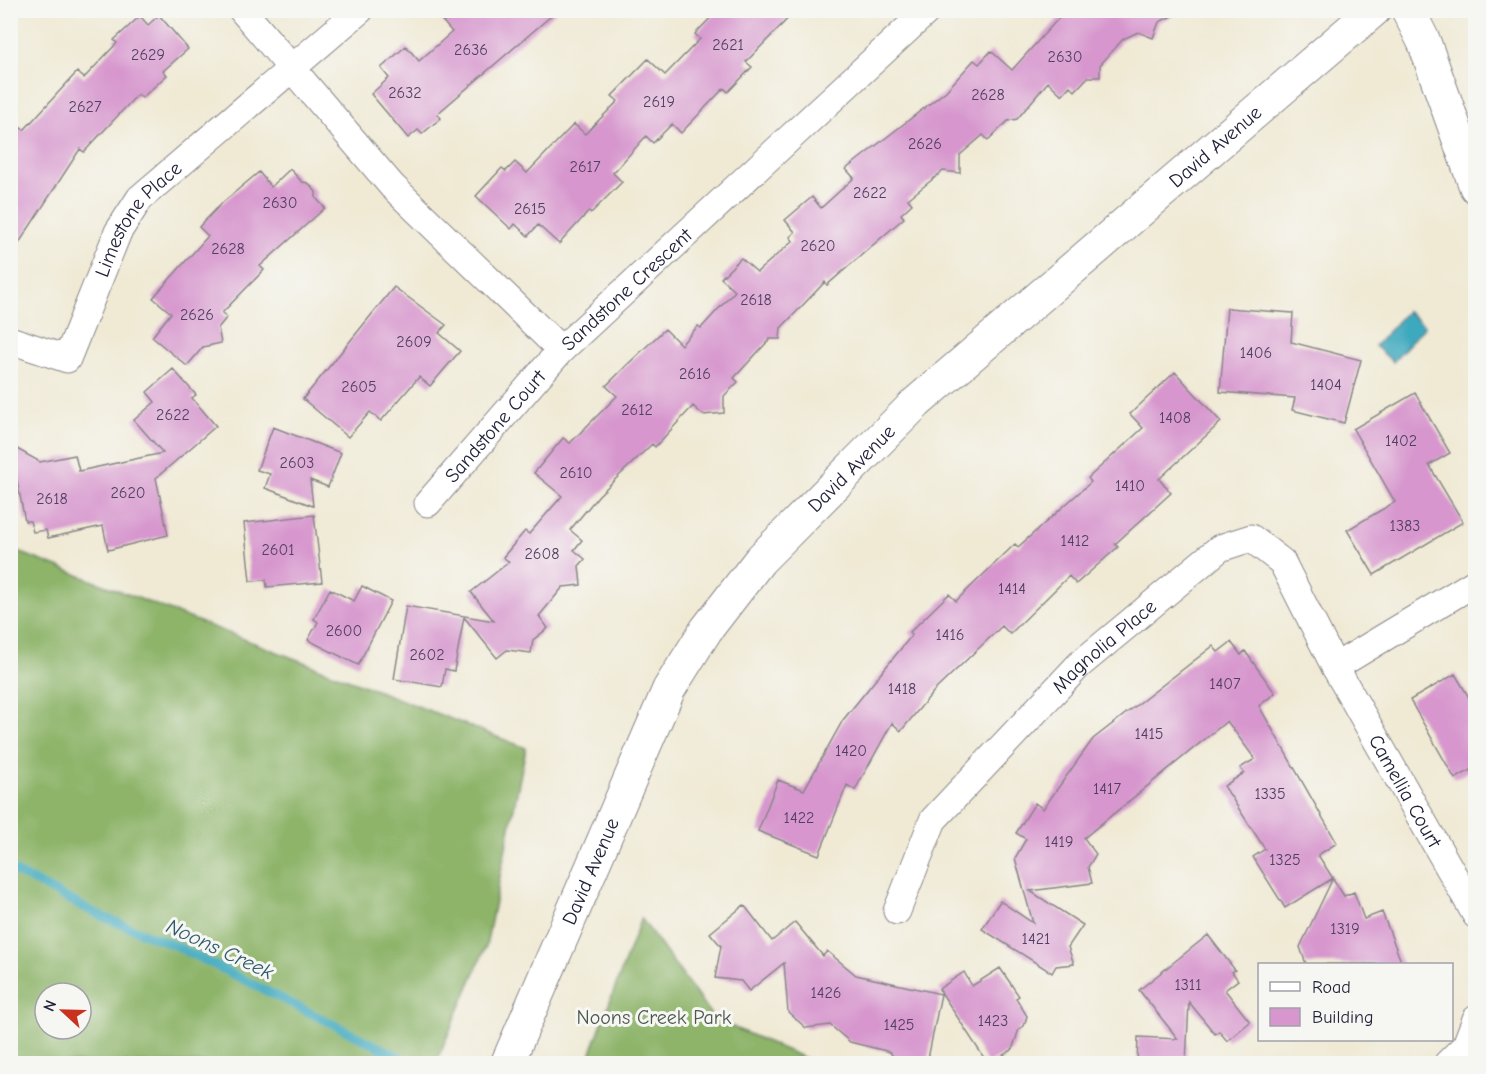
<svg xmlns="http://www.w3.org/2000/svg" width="1486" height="1074" font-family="'Comic Neue',sans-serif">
	<rect width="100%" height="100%" fill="#f6f6f2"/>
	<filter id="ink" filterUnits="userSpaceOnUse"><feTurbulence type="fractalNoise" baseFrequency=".0167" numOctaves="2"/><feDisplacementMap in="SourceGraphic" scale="12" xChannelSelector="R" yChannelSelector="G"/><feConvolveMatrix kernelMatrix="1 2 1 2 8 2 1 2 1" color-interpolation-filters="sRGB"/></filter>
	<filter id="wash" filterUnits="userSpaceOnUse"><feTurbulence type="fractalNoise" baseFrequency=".008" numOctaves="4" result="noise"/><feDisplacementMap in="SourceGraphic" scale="24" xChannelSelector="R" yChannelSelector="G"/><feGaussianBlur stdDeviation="1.35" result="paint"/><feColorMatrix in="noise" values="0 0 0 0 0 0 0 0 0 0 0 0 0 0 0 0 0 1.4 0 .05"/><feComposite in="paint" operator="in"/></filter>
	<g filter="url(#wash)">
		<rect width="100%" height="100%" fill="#f0ead5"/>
		<!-- forest -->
		<path fill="#8db469" stroke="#586b52" stroke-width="1.5" fill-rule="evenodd" d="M11,549L526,748L486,946L436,1063H11ZM45,993H81V1029H45Z
			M641,918L714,1019L816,1063H587Z"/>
		<!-- water -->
		<path fill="#3ea9be" stroke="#30667c" stroke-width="1.5" d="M1407,311L1425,326L1393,362L1375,346Z"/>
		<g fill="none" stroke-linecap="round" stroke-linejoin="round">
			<!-- stream -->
			<path stroke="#3ea9be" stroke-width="9" d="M10,869L103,917L176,946L413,1064"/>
		</g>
		<g id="blocks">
			<!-- building -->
			<path fill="#d797ce" d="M433,10H558L437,114L441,118L422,134L418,130L408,138L371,94L389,78L381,68L406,46L419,61L452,32Z
				M718,10H796L746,62L752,67L728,92L724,88L681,133L672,124L653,143L646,136L613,173L622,182L591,213L589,211L559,244L538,225L528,236L515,224L511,229L476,196L502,168L506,171L515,162L527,173L574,124L585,134L618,101L612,96L648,59L665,75L700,39L695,34Z
				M1066,10H1185L1159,22L1153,38L1138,32L1123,39L1100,65V77H1088L1075,91L1070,86L1062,95L1048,82L1017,119L1008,121L988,140L983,135L960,155V173L943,171L908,199L912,204L901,214L904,218L827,285L825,282L781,328L780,339H770L734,378L738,382L724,396V413L703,415L693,406L655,447L652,444L599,495L570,530L582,540L574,550L585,559L579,566L581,585L563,587L539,616L548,628L533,640L531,653L507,650L497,658L464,617L454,671L445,669L442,687L394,679L406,606L494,621L471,592L509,562L503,557L525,531L529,534L562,496L534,473L563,438L570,443L617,396L606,386L629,363L665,329L681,345L698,326L701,328L735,291L721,278L741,258L757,272L793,241L790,237L795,232L785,220L812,197L821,208L854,178L846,169L946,91L974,60L979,64L991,51L1012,70Z
				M159,15L188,49L163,71L167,75L142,98L138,94L84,152L80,149L10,257V121L24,130L77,72L84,78L117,43L114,40L140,16L148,25Z
				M290,169L302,182L308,183L316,192V198L325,208L260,266L264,270L222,313L227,317L218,328L221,343L203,347L187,366L152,337L171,313L153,298L208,236L199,227L222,203L259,172L271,187Z
				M394,287L446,325L439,333L460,351L430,386L419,377L381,421L370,412L348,437L303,399Z
				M1227,308L1293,313L1291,342L1361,360L1344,423L1292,410L1295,398L1220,392Z
				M173,369L196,395L192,398L216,426L156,478L168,535L108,550L103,526L48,538L46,530L33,532L30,521H25L10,445L40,462L75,455L79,471L163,453L134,420L155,402L147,392Z
				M1175,372L1221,422L1159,479L1171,493L1115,544L1118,547L1076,584L1069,576L1010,634L1002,626L934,691L901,731L892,723L855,790L847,785L819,855L758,831L778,780L804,790L843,720L912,635L909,633L949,594L956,601L1015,544L1018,547L1091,482L1088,478L1143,428L1130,414Z
				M1415,393L1450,453L1429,465L1463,522L1374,575L1347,530L1395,502L1353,429Z
				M273,427L341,453L328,487L310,480L313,506L265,488L270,474L257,470Z
				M314,515L322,582L267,587L266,580L250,581L244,523Z
				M362,586L391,601L358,665L308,640L318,622L314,619L330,589L354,601Z
				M1231,642L1241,655L1245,651L1275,693L1259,706L1337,843L1318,855L1344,896L1354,892L1364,919L1382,912L1402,964H1306L1300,947L1333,878L1285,908L1253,857L1265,849L1224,786L1244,773L1240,768L1255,759L1227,721L1084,838L1096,854L1088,867L1092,883L1030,891L1083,925L1068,947L1074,964L1056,966L1052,973L982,929L1000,901L1033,923L1015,858L1026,839L1016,833L1035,803L1043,809L1093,739L1213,646L1218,652Z
				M1455,674L1476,709V767L1455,779L1410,700Z
				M744,905L772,941L795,922L823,956L827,951L856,975L941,994L927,1064H898L890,1052L850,1042L830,1025L806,1028L788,1012L784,963L749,991L741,981L715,978L721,946L710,933Z
				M1208,935L1235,970L1232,972L1238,980L1225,990L1250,1022L1227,1041L1219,1031L1215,1034L1189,1002L1186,1064H1137L1138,1037L1178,1039L1139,990Z
				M1000,968L1019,996L1016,998L1027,1016L1024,1026L1019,1029L1012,1050L988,1064L939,989L964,972L972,986Z"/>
		</g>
	</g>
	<g filter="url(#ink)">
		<use href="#blocks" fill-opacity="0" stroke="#898688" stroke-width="1.5"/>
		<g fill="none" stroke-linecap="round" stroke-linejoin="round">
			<!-- street casing -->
			<g stroke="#898688" stroke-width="29">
				<g id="street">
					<path d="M242,10L392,186L561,350"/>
					<path id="s1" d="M10,340L67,359L118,232L140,198L360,10"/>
					<path id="s2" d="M428,503L561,350L928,10"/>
					<path d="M1335,667L1476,582"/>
					<path id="s3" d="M897,911L933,820L1079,665L1220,548L1251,538L1282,562L1335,667L1476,915"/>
					<path d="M1447,1064L1466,1045L1476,1019"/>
				</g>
			</g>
			<!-- secondary casing -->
			<g stroke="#898688" stroke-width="35">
				<g id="secondary">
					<path d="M1408,10L1424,42L1476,187"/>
					<path id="s4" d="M507,1064L669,689L706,630L760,560L916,403L1374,10"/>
				</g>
			</g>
			<!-- street -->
			<use href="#street" stroke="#fff" stroke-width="27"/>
			<!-- secondary -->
			<use href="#secondary" stroke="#fff" stroke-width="33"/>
		</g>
	</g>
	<g text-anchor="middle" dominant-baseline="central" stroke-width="6" stroke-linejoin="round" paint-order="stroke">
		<!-- number labels -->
		<g font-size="16" fill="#4f3f60">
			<text x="728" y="45">2621</text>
			<text x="471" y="50">2636</text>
			<text x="148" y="55">2629</text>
			<text x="1065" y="57">2630</text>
			<text x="405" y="93">2632</text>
			<text x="988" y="95">2628</text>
			<text x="659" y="102">2619</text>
			<text x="85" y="107">2627</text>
			<text x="925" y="144">2626</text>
			<text x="585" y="167">2617</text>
			<text x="870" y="193">2622</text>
			<text x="280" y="203">2630</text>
			<text x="530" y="209">2615</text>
			<text x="818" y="246">2620</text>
			<text x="228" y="249">2628</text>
			<text x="756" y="300">2618</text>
			<text x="197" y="315">2626</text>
			<text x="414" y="342">2609</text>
			<text x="1256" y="353">1406</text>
			<text x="695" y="374">2616</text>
			<text x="1326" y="385">1404</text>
			<text x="359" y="387">2605</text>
			<text x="637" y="410">2612</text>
			<text x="173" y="415">2622</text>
			<text x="1175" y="418">1408</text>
			<text x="1401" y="441">1402</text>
			<text x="297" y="463">2603</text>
			<text x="576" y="473">2610</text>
			<text x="1130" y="486">1410</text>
			<text x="128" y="493">2620</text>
			<text x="52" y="499">2618</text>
			<text x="1405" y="526">1383</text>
			<text x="1075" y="541">1412</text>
			<text x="278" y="550">2601</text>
			<text x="542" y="554">2608</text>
			<text x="1012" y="589">1414</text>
			<text x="344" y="631">2600</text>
			<text x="950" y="635">1416</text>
			<text x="427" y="655">2602</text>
			<text x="1225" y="684">1407</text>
			<text x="902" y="689">1418</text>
			<text x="1149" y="734">1415</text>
			<text x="851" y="751">1420</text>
			<text x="1107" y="789">1417</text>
			<text x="1270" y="794">1335</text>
			<text x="799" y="818">1422</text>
			<text x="1059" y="842">1419</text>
			<text x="1285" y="860">1325</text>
			<text x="1345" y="929">1319</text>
			<text x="1036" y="939">1421</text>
			<text x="1188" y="985">1311</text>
			<text x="826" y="993">1426</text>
			<text x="993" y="1021">1423</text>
			<text x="899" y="1025">1425</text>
		</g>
		<!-- street labels -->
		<g font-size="20" fill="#22223b" stroke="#f6f6f2">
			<text stroke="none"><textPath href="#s4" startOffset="1182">David Avenue</textPath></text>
			<text stroke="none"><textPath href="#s1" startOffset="219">Limestone Place</textPath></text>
			<text stroke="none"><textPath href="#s2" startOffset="292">Sandstone Crescent</textPath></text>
			<text stroke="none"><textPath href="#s2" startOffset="102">Sandstone Court</textPath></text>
			<text stroke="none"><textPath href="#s4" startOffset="696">David Avenue</textPath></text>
			<text stroke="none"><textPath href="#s3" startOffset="342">Magnolia Place</textPath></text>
			<text stroke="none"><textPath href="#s3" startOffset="826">Camellia Court</textPath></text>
			<text stroke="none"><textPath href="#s4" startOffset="210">David Avenue</textPath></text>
		</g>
		<!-- park labels -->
		<g font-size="20" fill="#4d574e" stroke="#f6f6f2">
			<text x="654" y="1017">Noons Creek Park</text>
		</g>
		<!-- water labels -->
		<g font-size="21" font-style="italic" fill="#2d586f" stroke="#f6f6f2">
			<text transform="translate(220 949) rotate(25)">Noons Creek</text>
		</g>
	</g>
	<!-- margin -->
	<rect width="1486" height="1074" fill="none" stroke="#f6f6f2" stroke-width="36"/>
	<!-- legend -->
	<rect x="1258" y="963" width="195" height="78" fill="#f6f6f2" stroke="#a1a1a9" stroke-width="1.5"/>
	<rect x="1270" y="982" width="30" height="9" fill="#ffffff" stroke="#a1a1a9" stroke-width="1.5"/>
	<text x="1312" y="993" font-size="18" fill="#22223b">Road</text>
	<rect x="1270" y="1008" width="30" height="18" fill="#d797ce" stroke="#a1a1a9" stroke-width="1.5"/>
	<text x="1312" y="1023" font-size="18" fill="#22223b">Building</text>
	<!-- north arrow -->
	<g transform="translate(63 1011) rotate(292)"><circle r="28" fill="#f6f6f2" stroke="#a1a1a9" stroke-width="1.5"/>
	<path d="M0-4.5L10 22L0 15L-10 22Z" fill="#c8321e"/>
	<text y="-9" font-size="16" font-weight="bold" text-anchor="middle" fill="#22223b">N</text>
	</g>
</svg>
